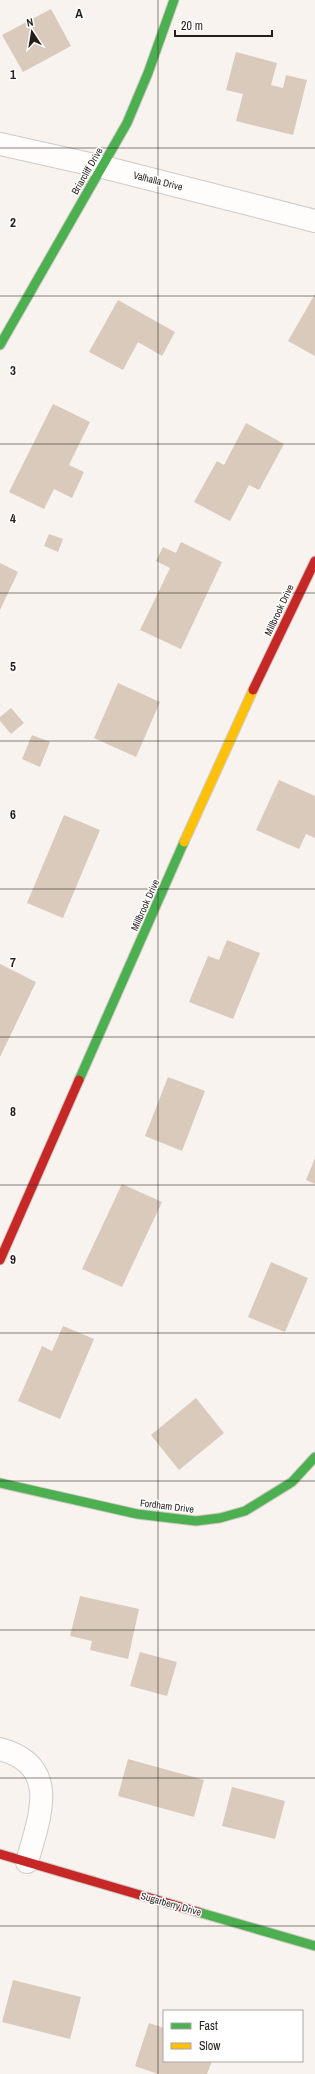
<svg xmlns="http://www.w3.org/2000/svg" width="315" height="2074" font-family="'Archivo Narrow',sans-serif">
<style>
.building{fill:#d9cabc}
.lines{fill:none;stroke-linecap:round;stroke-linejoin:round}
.street-casing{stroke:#d0cac5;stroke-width:24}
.fast-casing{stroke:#d0cac5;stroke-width:11}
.slow-casing{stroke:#d0cac5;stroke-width:11}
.jam-casing{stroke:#d0cac5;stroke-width:11}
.street{stroke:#fefdfc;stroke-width:22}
.fast{stroke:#4caf50;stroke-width:9}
.slow{stroke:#ffc107;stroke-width:9}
.jam{stroke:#c62828;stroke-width:9}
.grid{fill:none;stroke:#251f19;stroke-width:1;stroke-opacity:0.55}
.labels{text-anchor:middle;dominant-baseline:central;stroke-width:3;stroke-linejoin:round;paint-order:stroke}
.street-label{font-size:10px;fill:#251f19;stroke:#fff}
.grid-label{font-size:13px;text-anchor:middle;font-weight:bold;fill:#251f19;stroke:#fff;stroke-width:3;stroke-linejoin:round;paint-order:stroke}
</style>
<rect width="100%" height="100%" fill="#f8f3ee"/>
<g class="building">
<path d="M51,9L71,46L23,72L2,35Z"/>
<path d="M236,52L277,63L271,85L283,88L286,75L307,80L293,135L236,121L243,94L226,90Z"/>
<path d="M315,294V356L288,341Z"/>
<path d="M118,300L175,332L162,356L138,342L123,370L89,352Z"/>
<path d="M53,404L90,422L69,465L84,472L72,498L54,489L44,509L9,492Z"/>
<path d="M246,423L284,444L259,490L249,485L230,521L194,502L217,461L224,465Z"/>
<path d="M49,534L63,539L58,552L44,546Z"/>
<path d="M181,542L222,562L181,649L140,630L170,568L156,561L163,547L176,553Z"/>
<path d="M0,563L18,572L0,610Z"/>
<path d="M118,683L160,702L136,757L94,738Z"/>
<path d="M11,708L24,723L11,734L0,721V717Z"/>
<path d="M32,735L50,742L40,767L22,759Z"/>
<path d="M279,780L315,796V838L306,834L299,849L256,830Z"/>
<path d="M64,815L100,830L63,918L27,903Z"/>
<path d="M227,940L260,953L233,1019L189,1002L208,956L219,960Z"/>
<path d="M0,964L36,982L0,1057Z"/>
<path d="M168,1077L205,1091L182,1151L145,1136Z"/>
<path d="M315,1158V1184L306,1180Z"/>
<path d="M122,1184L162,1202L122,1287L82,1269Z"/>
<path d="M271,1262L308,1278L285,1332L248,1317Z"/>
<path d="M63,1326L94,1339L60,1419L18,1401L42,1346L52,1351Z"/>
<path d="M196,1398L224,1433L179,1470L151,1435Z"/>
<path d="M80,1596L139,1609L128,1659L90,1650L92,1641L70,1636Z"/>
<path d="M140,1652L177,1662L167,1696L130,1686Z"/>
<path d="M128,1759L204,1780L194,1817L118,1796Z"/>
<path d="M232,1787L285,1801L275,1839L222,1826Z"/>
<path d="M13,1980L81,1997L70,2039L2,2022Z"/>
<path d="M149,2023L164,2028V2061H212L207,2074H158L135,2066Z"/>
</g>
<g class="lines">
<g class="street-casing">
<g id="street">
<path d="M0,144L103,167L315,221"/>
<path d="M0,1749C62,1766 39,1818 27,1862"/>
</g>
</g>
<g class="fast-casing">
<g id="fast">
<path d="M0,345L127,123L148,73L174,0"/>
<path d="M79,1080L184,842"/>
<path d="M0,1483L137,1514L196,1521L220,1518L245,1511L292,1482L315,1457"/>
<path d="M198,1912L315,1946"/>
</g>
</g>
<g class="slow-casing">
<path id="slow" d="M184,842L253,690"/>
</g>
<g class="jam-casing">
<g id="jam">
<path d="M253,690L315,561"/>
<path d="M0,1260L79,1080"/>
<path d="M0,1854L198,1912"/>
</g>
</g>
<use href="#street" class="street"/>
<use href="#fast" class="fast"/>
<use href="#slow" class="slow"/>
<use href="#jam" class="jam"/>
</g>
<path class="grid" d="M158,0V2074M0,148H315M0,296H315M0,444H315M0,593H315M0,741H315M0,889H315M0,1037H315M0,1185H315M0,1333H315M0,1481H315M0,1630H315M0,1778H315M0,1926H315"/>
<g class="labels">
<g class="street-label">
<text transform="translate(87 171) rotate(-60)">Briarcliff Drive</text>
<text transform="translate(158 181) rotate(14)">Valhalla Drive</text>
<text transform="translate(279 610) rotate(-65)">Millbrook Drive</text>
<text transform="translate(145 905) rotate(-66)">Millbrook Drive</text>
<text transform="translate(167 1506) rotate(7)">Fordham Drive</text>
<text transform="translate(171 1904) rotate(16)">Sugarberry Drive</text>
</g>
</g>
<g class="grid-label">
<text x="79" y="18">A</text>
<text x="13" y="79">1</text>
<text x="13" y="227">2</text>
<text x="13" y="375">3</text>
<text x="13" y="523">4</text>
<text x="13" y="671">5</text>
<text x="13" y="819">6</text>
<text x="13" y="967">7</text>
<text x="13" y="1116">8</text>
<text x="13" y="1264">9</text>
</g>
<rect x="163" y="2010" width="140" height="52" fill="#ffffff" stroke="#a8a5a3"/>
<rect x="171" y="2023" width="20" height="6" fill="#4caf50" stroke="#a8a5a3"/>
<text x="199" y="2030" font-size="12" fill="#251f19">Fast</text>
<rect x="171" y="2043" width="20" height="6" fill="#ffc107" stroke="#a8a5a3"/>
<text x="199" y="2050" font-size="12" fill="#251f19">Slow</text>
<g transform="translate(32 32) rotate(348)" stroke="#ffffff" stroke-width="3" paint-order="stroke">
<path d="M0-3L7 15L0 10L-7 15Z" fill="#251f19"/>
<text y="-6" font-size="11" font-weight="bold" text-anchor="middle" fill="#251f19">N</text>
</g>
<path d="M175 30v6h97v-6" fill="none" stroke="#251f19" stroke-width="2"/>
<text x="181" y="30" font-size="12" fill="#251f19" stroke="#ffffff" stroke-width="3" paint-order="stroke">20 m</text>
</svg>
